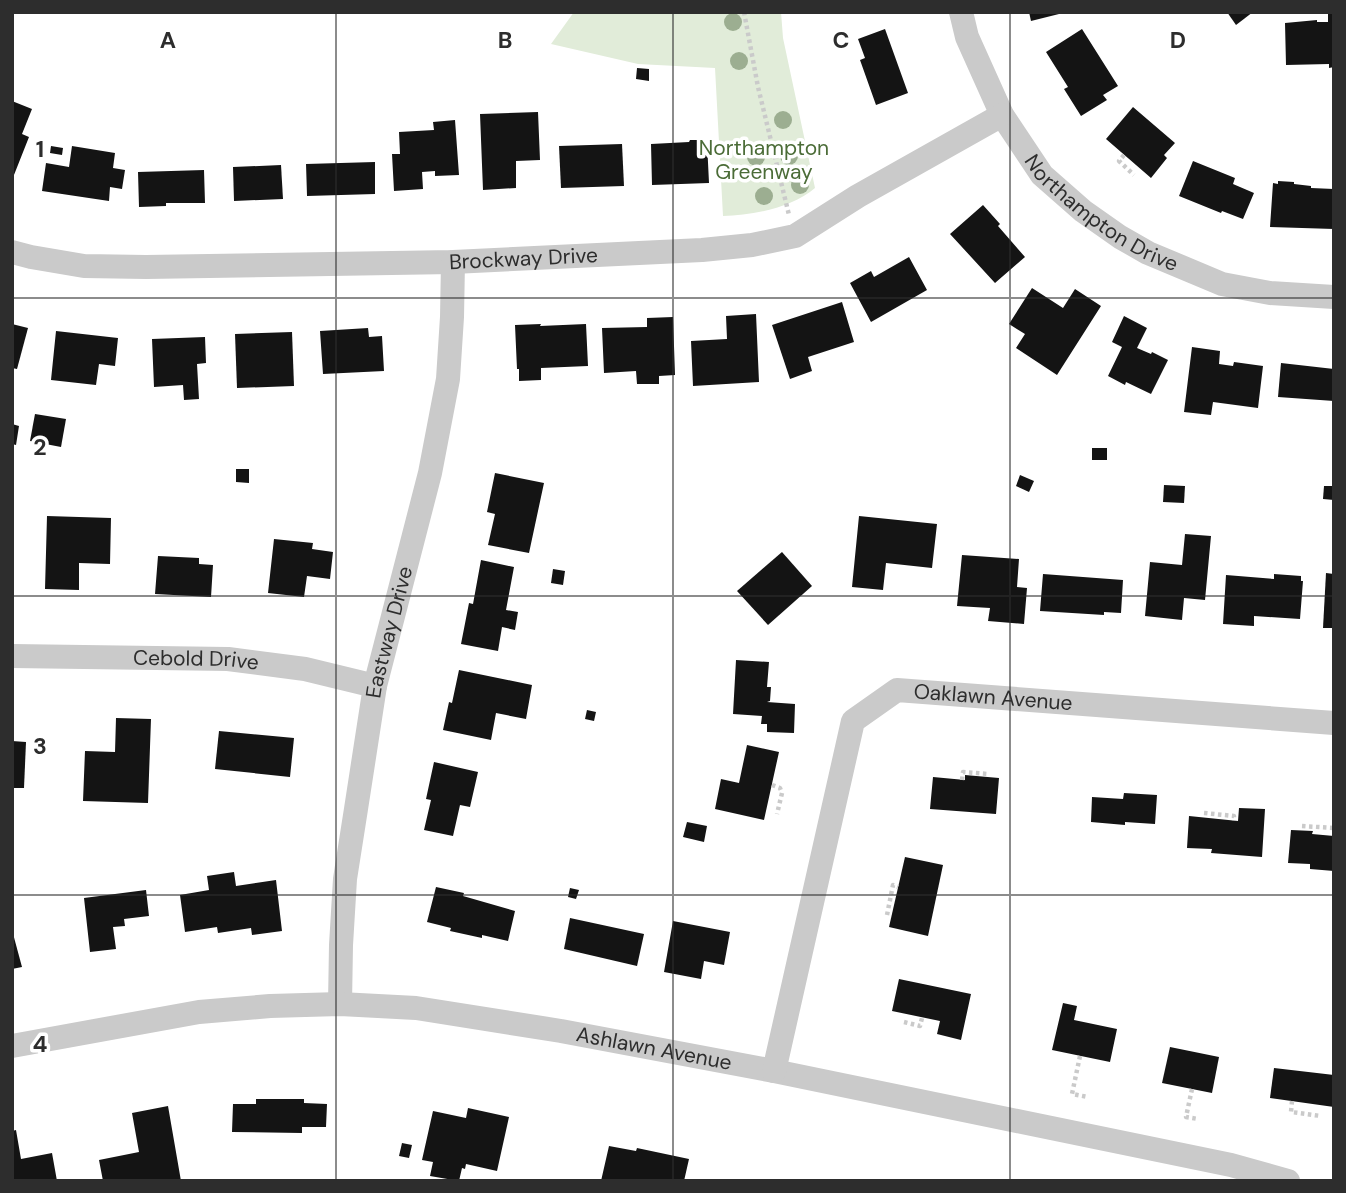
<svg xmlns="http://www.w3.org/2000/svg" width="1346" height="1193" font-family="'DM Sans',sans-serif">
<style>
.green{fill:#e1ecd9}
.building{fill:#141414}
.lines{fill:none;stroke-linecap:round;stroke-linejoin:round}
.path{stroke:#cacaca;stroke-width:4.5;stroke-dasharray:3.5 3.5;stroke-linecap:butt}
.street{stroke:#cacaca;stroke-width:24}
.tree{fill:#9cae91}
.grid{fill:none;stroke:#2d2d2d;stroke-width:2;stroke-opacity:0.55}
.labels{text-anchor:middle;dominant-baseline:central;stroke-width:7;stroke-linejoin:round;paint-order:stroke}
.park-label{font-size:21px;fill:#4b6c37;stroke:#fff}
.street-label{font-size:21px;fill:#2d2d2d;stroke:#fff}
.grid-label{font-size:23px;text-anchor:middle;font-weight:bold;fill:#2d2d2d;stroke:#fff;stroke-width:7;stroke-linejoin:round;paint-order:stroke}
</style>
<rect width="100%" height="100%" fill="#fff"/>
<path class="green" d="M574,12H781L783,38L815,188C792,208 753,215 723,216L715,68L638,64L551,44Z"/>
<g class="building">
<path d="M1029,12H1062L1063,13L1031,21Z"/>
<path d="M1227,12H1253L1236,25Z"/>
<path d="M1328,14H1334V67L1329,68V64L1286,65L1285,23L1317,20V22H1328Z"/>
<path d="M885,29L908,93L876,105L860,60L865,58L858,39Z"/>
<path d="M1082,29L1118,86L1103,95L1107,100L1081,116L1064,89L1068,87L1046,52Z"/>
<path d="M637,68L649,69V81L636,79Z"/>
<path d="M12,101L32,109L22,134L29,137L12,180Z"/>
<path d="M1133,107L1175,143L1164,155L1167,158L1151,178L1106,139Z"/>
<path d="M538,112L540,160L516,161V188L483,190L480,114Z"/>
<path d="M455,120L459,175L435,176V171L422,172L423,189L394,191L392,154H400L399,132L434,130L433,122Z"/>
<path d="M690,140H700L701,142H707L709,183L652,185L651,144L689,142Z"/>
<path d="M622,144L624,186L561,188L559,146Z"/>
<path d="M51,146L63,148L62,155L50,153Z"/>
<path d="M72,146L115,153L113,168L125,170L122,189L110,187L109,201L42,191L46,163L69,167Z"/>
<path d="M1193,161L1235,178L1233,184L1254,193L1243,219L1222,211L1221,213L1179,196Z"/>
<path d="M375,162V194L307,196L306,164Z"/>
<path d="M281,165L283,199L234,201L233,167Z"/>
<path d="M204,170L205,203H166V206L139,207L138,172Z"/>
<path d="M1278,181L1294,182V184L1311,186V188L1334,189V229L1270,227L1273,183L1278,184Z"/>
<path d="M983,205L1000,224L998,226L1025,257L995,283L950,234Z"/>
<path d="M909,257L927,290L871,322L850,283L871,271L874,277Z"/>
<path d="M1032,288L1063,308L1075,289L1101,306L1057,375L1016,348L1025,334L1009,324Z"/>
<path d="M842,302L854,342L808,357L812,371L790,379L772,325Z"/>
<path d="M756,314L759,382L693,386L691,341L727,339L726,316Z"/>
<path d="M1124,316L1147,328L1137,348L1151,354L1152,352L1168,360L1151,394L1126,382L1125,385L1108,376L1122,347L1112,342Z"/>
<path d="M673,317L675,375L659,376V384H637L636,371L604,373L602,328L647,327V318Z"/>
<path d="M12,324L28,328L17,369L12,368Z"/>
<path d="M541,324L540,326L586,324L588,366L541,368V380L519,381V369H517L515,325Z"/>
<path d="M368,328L369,337L382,336L384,371L323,374L320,331Z"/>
<path d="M56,331L118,338L115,366L99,364L96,385L51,380Z"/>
<path d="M292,332L294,386L237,388L235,334Z"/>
<path d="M205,337L206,363L197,364L199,399L184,400L183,385L154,387L152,339Z"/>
<path d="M1192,347L1220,351L1219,364L1233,366L1234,362L1263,366L1258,408L1213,402L1211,415L1184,412Z"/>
<path d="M1281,363L1334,369V401L1278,397Z"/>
<path d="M35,414L66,419L61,447L30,441Z"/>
<path d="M12,424L19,426L16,445L12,444Z"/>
<rect x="1092" y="448" width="15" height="12"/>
<path d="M236,469H249V483L236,482Z"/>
<path d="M495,473L544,483L529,553L488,545L495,514L487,512Z"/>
<path d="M1020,475L1034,481L1029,492L1016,486Z"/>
<path d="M1164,485L1185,486L1184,503L1163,502Z"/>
<path d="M1324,486H1334V500L1323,499Z"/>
<path d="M47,516L111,518L110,564L79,563V590L45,589Z"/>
<path d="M859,516L937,524L932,568L886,563L883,590L852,587Z"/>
<path d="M1185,534L1211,536L1205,600L1184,598L1182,620L1145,616L1150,562L1182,565Z"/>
<path d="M274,539L313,543L312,549L333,552L330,579L307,576L304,597L268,593Z"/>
<path d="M782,552L812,586L768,625L737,591Z"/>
<path d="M962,555L1019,559L1017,587L1027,588L1024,624L988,621L990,608L957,606Z"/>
<path d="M158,556L199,558V564L213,565L211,597L155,594Z"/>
<path d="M481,560L514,567L506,610L518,612L515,630L502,627L498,651L461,644L469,603L473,604Z"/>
<path d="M553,569L565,571L563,585L551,583Z"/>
<path d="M1326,573L1334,574V628H1323Z"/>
<path d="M1043,574L1123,580L1121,613L1104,612V615L1040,611Z"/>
<path d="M1274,574L1301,576V581H1303L1300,619L1254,616V626L1223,624L1226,575L1274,579Z"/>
<path d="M736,660L769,662L767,687H771L770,701L767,702L795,704L794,733L767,732V724H761L762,716L733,714Z"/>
<path d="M459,670L532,685L526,719L496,713L491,740L443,730L449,702L452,703Z"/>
<path d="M587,710L596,712L594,721L585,719Z"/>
<path d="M116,718L151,719L148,803L83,801L85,751L115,752Z"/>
<path d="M219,731L294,738L290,777L215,769Z"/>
<path d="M12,741L26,742L24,788H12Z"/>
<path d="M747,745L779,752L764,820L715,809L721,779L739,783Z"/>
<path d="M434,762L478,772L470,807L460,805L453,836L424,830L431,800L426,799Z"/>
<path d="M965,775L999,778L996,814L930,809L933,777L965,780Z"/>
<path d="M1124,793L1157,795L1155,824L1125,822V825L1091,822L1092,797L1123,799Z"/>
<path d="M1239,808L1265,809L1262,857L1211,853L1212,849L1187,848L1189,816L1238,821Z"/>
<path d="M687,822L707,826L704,842L683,837Z"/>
<path d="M1291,830L1313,831L1312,834L1334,836V871L1310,869V864L1288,863Z"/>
<path d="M905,857L943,865L928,936L889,927Z"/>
<path d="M234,872L236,886L276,880L282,931L252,935L251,928L218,933L217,927L185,932L180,895L209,890L207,876Z"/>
<path d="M436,887L464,893L463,896L515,911L508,941L482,935V938L450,931L451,928L427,922Z"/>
<path d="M570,888L579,890L576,899L568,897Z"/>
<path d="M146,890L149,916L124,919L125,926L113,927L116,949L90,952L84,898Z"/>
<path d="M570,918L644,934L637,966L564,949Z"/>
<path d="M673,921L730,932L724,965L704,961L701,979L664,972Z"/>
<path d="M12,930L22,967L12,969Z"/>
<path d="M899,979L971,994L961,1040L937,1034L940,1021L892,1011Z"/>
<path d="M1063,1003L1077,1006L1074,1020L1117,1029L1110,1062L1052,1050Z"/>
<path d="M1170,1047L1219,1057L1212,1093L1162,1083Z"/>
<path d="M1274,1068L1334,1075V1107L1270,1098Z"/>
<path d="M256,1099H304V1103L327,1104L326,1127H302V1133L232,1132L233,1104H256Z"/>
<path d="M168,1106L181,1181H103L99,1160L139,1152L132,1113Z"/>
<path d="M468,1108L509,1117L497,1171L466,1164L465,1169L462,1168L459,1181L430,1176L433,1162L422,1160L433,1111L466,1118Z"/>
<path d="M16,1130L21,1159L52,1153L57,1181H12V1131Z"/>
<path d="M402,1143L412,1145L409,1158L399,1156Z"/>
<path d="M609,1146L636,1151L637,1148L689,1159L684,1181H601Z"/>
</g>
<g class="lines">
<g class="path">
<path d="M744,12L758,87L789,215"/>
<path d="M1124,155L1119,161L1134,175"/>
<path d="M962,780L963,772L988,774"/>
<path d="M772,785L780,788L782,793L777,814"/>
<path d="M1204,813L1234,816V821"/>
<path d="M1302,826L1334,828"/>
<path d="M887,915L893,885L898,887"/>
<path d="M904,1022L920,1026L922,1018"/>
<path d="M1080,1056L1072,1094L1088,1097"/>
<path d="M1192,1089L1186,1117L1198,1119"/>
<path d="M1292,1101L1291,1112L1321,1116"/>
</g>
<g class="street">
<path id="s1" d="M961,12L967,37L1002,115L1042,175L1083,211L1120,237L1148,253L1222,284L1270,293L1334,297"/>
<path id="s2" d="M12,252L31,257L84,266L146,267L453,262L702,250L752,245L795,236L858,196L1002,115"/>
<path id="s3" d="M12,656L228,659L305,669L375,686"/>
<path id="s4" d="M340,1004L341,945L345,879L356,809L375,686L430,473L448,379L452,317L453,262"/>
<path id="s5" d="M12,1046L199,1012L270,1006L340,1004L416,1008L561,1031L774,1071L1231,1165L1288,1181"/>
<path id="s6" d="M774,1071L853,721L897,690L1334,723"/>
</g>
</g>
<g class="tree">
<circle cx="733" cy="22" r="9"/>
<circle cx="739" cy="61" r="9"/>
<circle cx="783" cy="120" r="9"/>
<circle cx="789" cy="156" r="9"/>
<circle cx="756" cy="157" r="9"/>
<circle cx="800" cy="185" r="9"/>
<circle cx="764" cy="196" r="9"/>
</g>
<path class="grid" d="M336,12V1181M673,12V1181M1010,12V1181M12,298H1334M12,596H1334M12,895H1334"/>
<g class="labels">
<g class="park-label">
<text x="764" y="148">Northampton<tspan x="764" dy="24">Greenway</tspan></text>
</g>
<g class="street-label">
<text stroke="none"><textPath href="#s1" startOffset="254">Northampton Drive</textPath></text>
<text stroke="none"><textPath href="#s2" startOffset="513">Brockway Drive</textPath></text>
<text stroke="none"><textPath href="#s4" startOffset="376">Eastway Drive</textPath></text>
<text stroke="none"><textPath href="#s3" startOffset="184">Cebold Drive</textPath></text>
<text stroke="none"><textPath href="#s6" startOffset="509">Oaklawn Avenue</textPath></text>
<text stroke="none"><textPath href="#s5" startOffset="649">Ashlawn Avenue</textPath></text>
</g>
</g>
<g class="grid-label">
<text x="168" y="48">A</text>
<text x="505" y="48">B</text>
<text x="841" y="48">C</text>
<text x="1178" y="48">D</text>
<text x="40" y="157">1</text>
<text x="40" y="455">2</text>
<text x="40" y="754">3</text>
<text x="40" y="1052">4</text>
</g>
<rect width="1346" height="1193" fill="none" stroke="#2d2d2d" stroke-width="28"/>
</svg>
